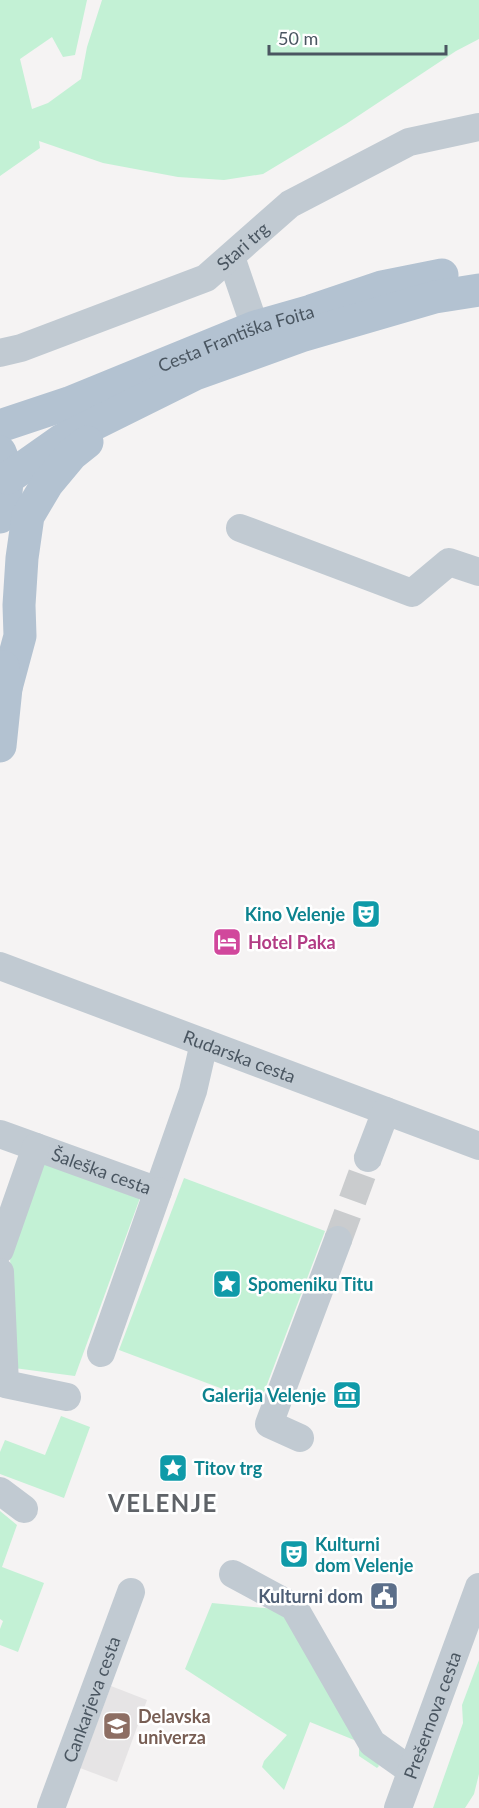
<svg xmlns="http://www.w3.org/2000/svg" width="479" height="1808" font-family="Lato,sans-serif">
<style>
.education{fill:#e6e4e5}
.green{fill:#c3f1d5}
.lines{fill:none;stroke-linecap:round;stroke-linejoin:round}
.minor-tunnel{stroke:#caccce;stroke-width:28;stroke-dasharray:28 14;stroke-linecap:butt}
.minor{stroke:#c1cad2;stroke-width:28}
.major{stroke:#b3c2d1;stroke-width:33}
.labels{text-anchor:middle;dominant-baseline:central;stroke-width:5;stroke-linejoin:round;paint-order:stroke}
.street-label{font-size:18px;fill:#4a5661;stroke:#fff}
.culture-label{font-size:18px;font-weight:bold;fill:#0d838f;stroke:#fff;text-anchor:start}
.hotel-label{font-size:18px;font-weight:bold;fill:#b23c85;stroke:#fff;text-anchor:start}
.service-label{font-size:18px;font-weight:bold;fill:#4e5e75;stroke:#fff;text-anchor:end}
.education-label{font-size:18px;font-weight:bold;fill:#785e54;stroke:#fff;text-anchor:start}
.district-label{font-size:24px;font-weight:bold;letter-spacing:1.5px;fill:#5f6368;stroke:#fff}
</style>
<rect width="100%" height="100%" fill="#f5f3f3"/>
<path class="education" d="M111,1686L147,1700L117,1782L80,1768Z"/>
<g class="green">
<path d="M0,0H87L75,55L63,57L52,37L20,59L32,109L48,103L81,79L87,47L102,0H479V39L456,51L346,124L263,174L224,180L178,177L103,163L39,141L40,148L0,176Z"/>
<path d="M43,1163L140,1198L75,1376L14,1368L10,1256Z"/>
<path d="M184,1178L325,1231L260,1403L119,1350Z"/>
<path d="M61,1416L90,1427L64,1498L0,1474V1452L5,1440L45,1455Z"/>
<path d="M0,1511L17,1525L2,1567L44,1583L18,1652L0,1645V1629L3,1621L0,1619Z"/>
<path d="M212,1603L285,1610L379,1766L377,1768L359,1756V1742L310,1722L284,1790L262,1767L264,1761L287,1735L185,1669Z"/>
<path d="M479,1660V1774L474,1794L465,1808H433L463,1723L462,1705Z"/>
</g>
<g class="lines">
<path class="minor-tunnel" d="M338,1240L368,1158"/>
<g class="minor">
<path d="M231,257L255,327"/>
<path id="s1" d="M0,353L21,348L206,278L290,204L409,142L479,127"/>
<path d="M240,528L412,593L449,562L479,572"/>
<path id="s2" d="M0,966L479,1146"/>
<path id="s3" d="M0,1134L158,1191L193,1091L204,1043"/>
<path d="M368,1158L386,1111"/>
<path d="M0,1250L36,1147"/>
<path d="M0,1272L5,1384L67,1397"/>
<path d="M101,1353L158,1191"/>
<path d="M300,1438L269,1424L338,1240"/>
<path d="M0,1491L24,1509"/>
<path d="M233,1574L294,1607L372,1743L410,1770"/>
<path id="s4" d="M51,1808L131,1592"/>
<path id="s5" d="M398,1808L479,1587"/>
</g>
<g class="major">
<path id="s6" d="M0,426L69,403L255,327L311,311L382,287L442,275"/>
<path d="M0,452C10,474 8,495 0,517"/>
<path d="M8,478L62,440L195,374L301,336L435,297L479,290"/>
<path d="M6,688L20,636L19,605L22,558L28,516L47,484L72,454L87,442"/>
<path d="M0,746L6,688L3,667"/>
</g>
</g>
<defs>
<g id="theatre-square" transform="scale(1.5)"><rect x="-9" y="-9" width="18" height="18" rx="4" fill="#0f9aa8" stroke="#fff"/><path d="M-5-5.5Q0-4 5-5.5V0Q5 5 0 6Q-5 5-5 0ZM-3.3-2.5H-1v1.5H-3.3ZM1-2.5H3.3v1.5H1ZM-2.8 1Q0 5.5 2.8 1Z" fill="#fff"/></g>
<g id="hotel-square" transform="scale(1.5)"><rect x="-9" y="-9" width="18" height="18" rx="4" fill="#d1479c" stroke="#fff"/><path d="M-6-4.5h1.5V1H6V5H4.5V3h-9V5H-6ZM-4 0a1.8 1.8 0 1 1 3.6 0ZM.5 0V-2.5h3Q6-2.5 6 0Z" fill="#fff"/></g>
<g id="sight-square" transform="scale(1.5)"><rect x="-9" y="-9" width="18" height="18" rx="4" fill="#0f9aa8" stroke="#fff"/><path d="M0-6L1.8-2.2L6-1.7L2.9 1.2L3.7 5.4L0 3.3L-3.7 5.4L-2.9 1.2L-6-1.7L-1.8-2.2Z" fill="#fff"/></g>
<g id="museum-square" transform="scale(1.5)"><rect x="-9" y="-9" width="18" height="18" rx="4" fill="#0f9aa8" stroke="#fff"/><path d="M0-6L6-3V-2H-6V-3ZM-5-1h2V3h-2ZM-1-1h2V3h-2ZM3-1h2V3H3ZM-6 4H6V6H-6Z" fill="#fff"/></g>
<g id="civic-square" transform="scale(1.5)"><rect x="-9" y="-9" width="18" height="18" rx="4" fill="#5c6f8a" stroke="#fff"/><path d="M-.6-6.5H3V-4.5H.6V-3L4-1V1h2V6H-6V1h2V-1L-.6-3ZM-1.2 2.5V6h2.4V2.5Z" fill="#fff"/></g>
<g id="university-square" transform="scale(1.5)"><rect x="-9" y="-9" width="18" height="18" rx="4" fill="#8d6e63" stroke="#fff"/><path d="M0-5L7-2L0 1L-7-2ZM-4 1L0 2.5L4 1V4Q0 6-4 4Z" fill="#fff"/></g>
</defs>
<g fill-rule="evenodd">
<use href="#theatre-square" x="366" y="914"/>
<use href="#hotel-square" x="227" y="942"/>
<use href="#sight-square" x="227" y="1284"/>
<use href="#museum-square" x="347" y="1395"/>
<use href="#sight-square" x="173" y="1468"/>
<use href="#theatre-square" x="294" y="1554"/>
<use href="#civic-square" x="384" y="1596"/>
<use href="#university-square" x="117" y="1726"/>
</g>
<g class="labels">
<g class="street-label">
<text stroke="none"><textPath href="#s1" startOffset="268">Stari trg</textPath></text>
<text stroke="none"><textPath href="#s6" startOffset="252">Cesta Františka Foita</textPath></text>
<text stroke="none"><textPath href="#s2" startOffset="256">Rudarska cesta</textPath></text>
<text stroke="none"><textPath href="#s3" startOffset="108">Šaleška cesta</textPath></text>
<text stroke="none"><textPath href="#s4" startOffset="116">Cankarjeva cesta</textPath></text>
<text stroke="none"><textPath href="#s5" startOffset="99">Prešernova cesta</textPath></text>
</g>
<g class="culture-label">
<text x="345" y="914" text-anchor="end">Kino Velenje</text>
<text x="248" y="1284">Spomeniku Titu</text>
<text x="326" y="1395" text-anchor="end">Galerija Velenje</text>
<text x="194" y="1468">Titov trg</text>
<text x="315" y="1544">Kulturni<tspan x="315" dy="21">dom Velenje</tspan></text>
</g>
<g class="hotel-label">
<text x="248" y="942">Hotel Paka</text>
</g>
<g class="service-label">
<text x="363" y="1596">Kulturni dom</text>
</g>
<g class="education-label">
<text x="138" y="1716">Delavska<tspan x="138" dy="21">univerza</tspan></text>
</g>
<g class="district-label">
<text x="163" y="1502">VELENJE</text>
</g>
</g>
<path d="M269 45v9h177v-9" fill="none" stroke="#4a5661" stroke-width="3"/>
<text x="278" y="45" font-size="18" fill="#4a5661" stroke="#ffffff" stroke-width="4.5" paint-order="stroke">50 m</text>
</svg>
